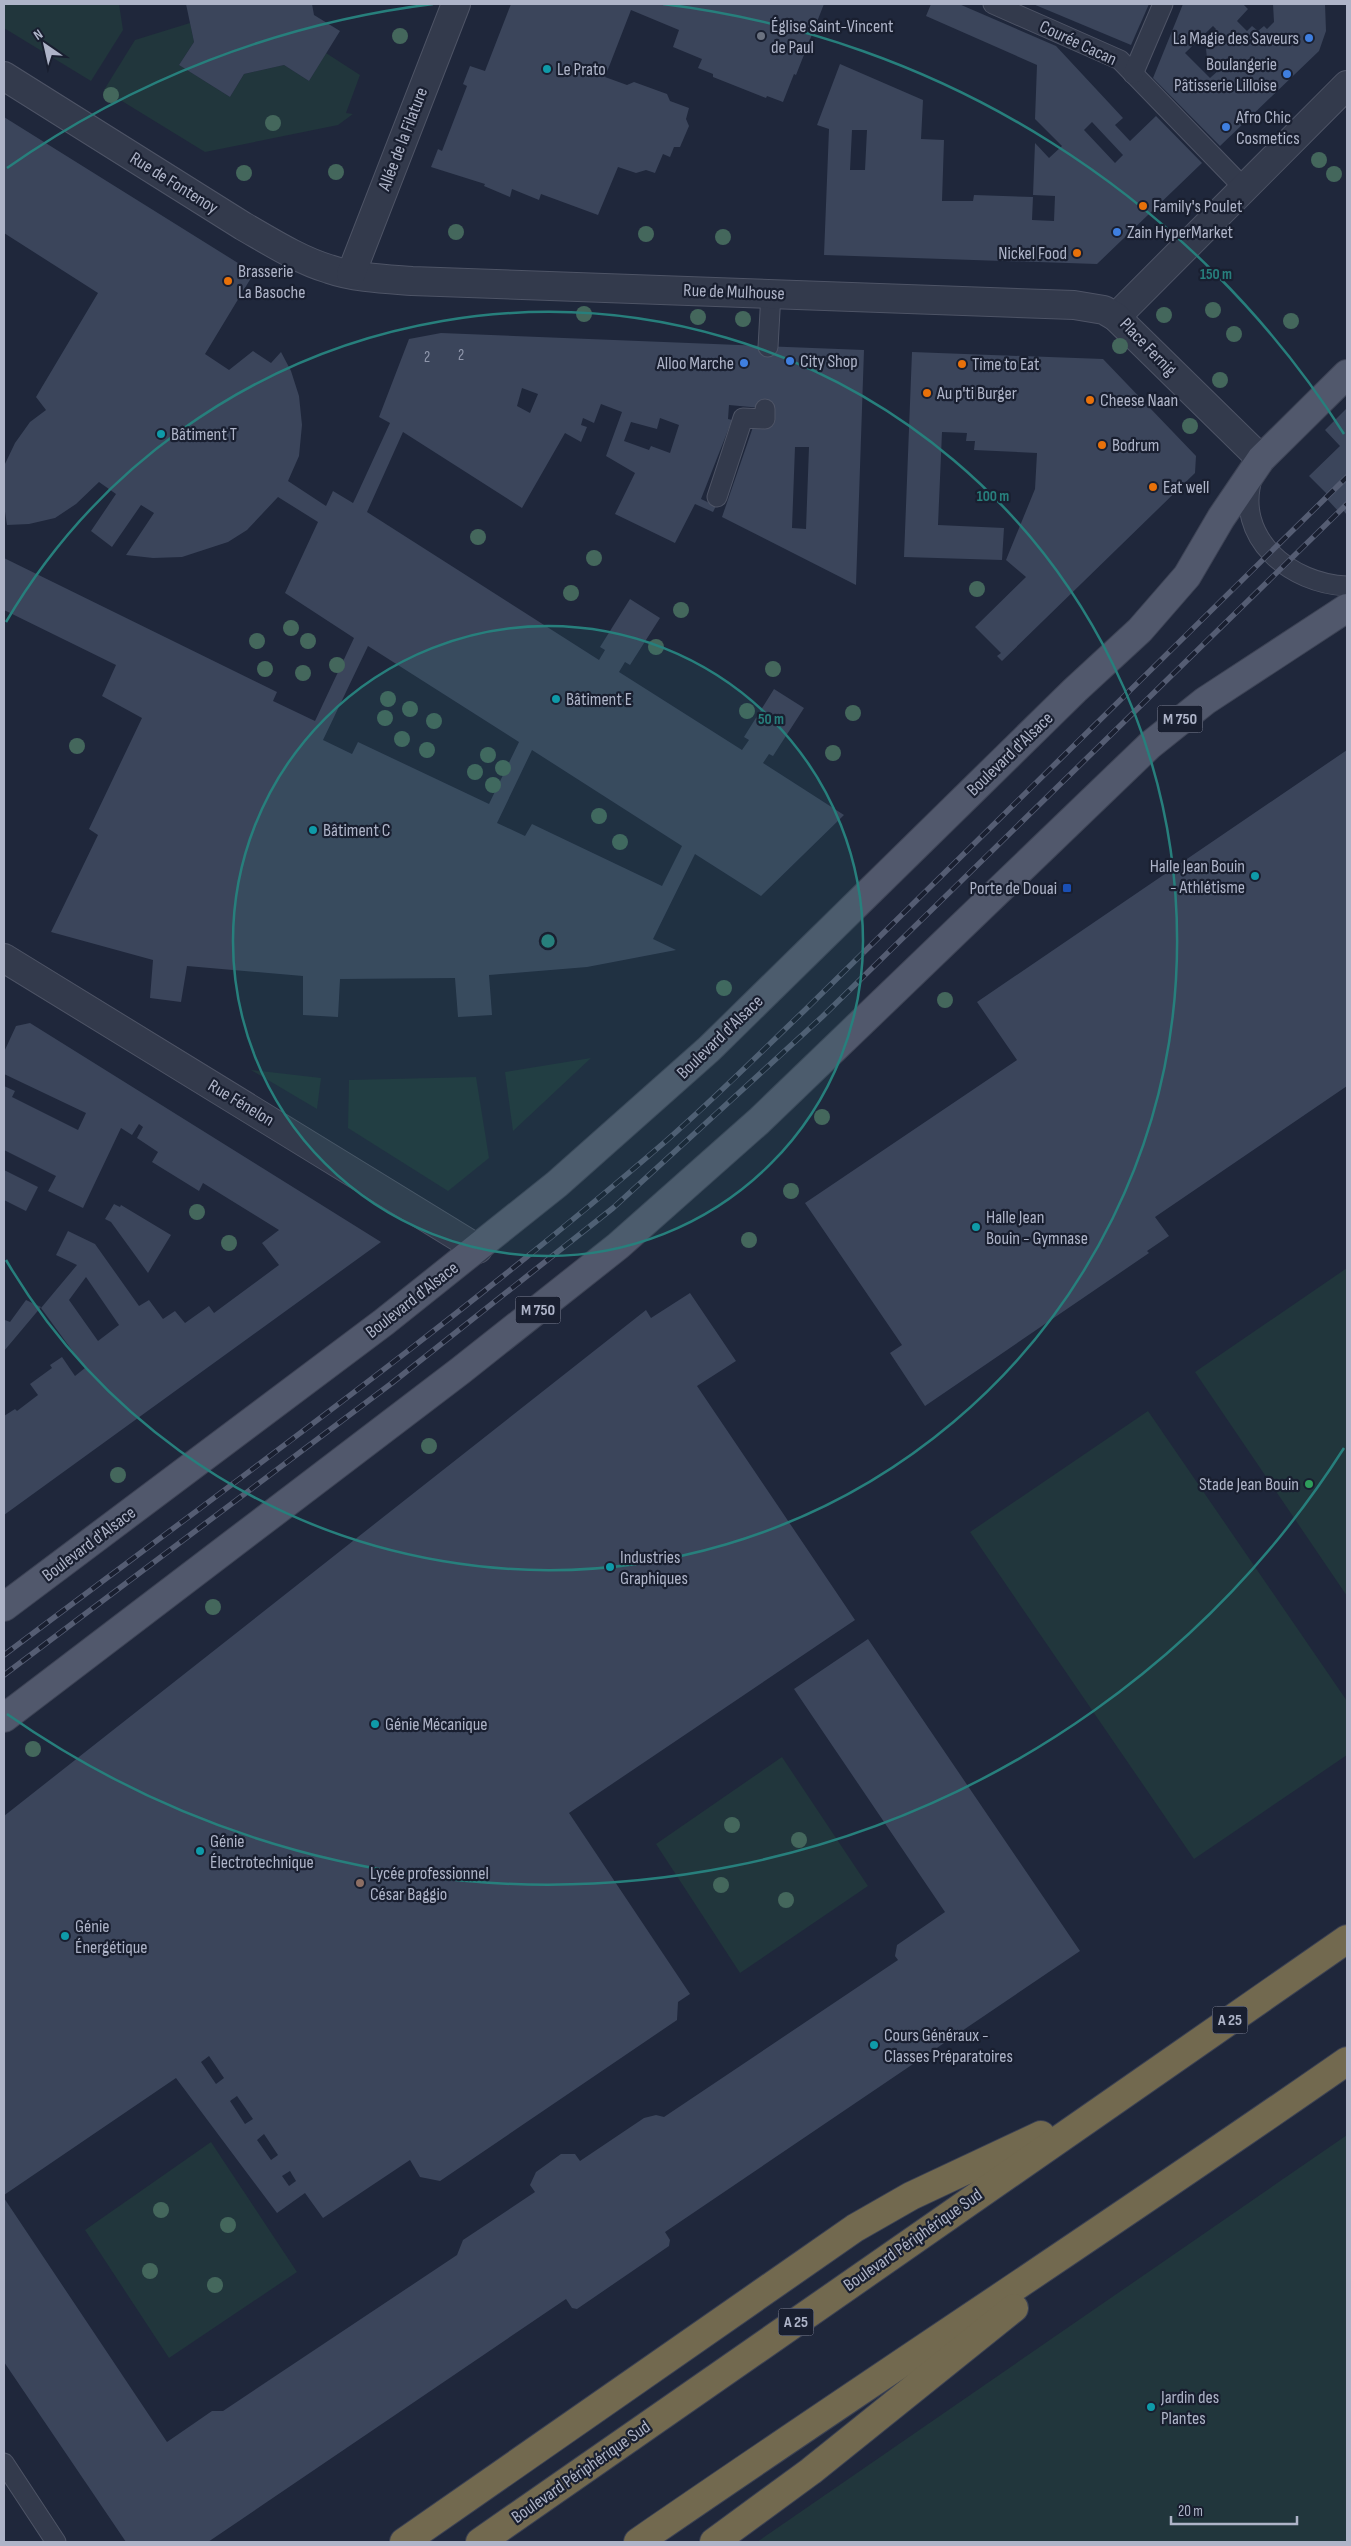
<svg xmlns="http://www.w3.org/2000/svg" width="1351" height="2546" font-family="'Sofia Sans Condensed',sans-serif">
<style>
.green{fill:#21363c}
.building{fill:#3b455b;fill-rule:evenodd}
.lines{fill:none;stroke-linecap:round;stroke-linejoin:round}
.service-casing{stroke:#4e5466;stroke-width:21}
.pedestrian-casing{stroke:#4e5466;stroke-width:30}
.minor-casing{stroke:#4e5466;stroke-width:30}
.primary-casing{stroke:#3d4355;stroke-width:30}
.motorway-casing{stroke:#3b4153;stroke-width:30}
.service{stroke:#333a4c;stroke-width:19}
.pedestrian{stroke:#333a4c;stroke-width:28}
.minor{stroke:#333a4c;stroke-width:28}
.primary{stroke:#51586c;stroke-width:28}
.motorway{stroke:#72694f;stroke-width:28}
.rail-casing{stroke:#555d73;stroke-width:5.5}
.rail{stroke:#191f30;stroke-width:4;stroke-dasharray:11;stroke-linecap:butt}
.tree{fill:#44675c}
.ring{fill:none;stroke:#277f7c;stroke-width:2.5}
.worship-dot{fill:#6b7280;stroke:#191f30;stroke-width:2}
.shop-dot{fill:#3f7fe0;stroke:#191f30;stroke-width:2}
.culture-dot{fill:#0f9aa8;stroke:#191f30;stroke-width:2}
.food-dot{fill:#e8710a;stroke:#191f30;stroke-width:2}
.transit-dot{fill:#1a4fb4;stroke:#191f30;stroke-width:2}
.leisure-dot{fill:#2e9e5b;stroke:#191f30;stroke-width:2}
.education-dot{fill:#8d6e63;stroke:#191f30;stroke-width:2}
.labels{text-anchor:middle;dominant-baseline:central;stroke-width:4.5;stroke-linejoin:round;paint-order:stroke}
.number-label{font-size:15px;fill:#9198ad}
.shield{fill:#191f30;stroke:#81879a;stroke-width:1}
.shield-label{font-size:16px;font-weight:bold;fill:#aeb4c8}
.poi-label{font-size:18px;fill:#aeb4c8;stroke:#191f30;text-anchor:start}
.street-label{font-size:18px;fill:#aeb4c8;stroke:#191f30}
.centre{fill:#277f7c;stroke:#191f30;stroke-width:2.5}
.ring-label{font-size:15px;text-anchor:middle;font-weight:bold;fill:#277f7c;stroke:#191f30;stroke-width:4.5;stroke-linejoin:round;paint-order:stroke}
</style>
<rect width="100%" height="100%" fill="#1f273b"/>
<g class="green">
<path d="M4,4H119L123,30L91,81L4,28Z"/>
<path d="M190,23L194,42L179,65L230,97L244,74L284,65L309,81L326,53L360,75L346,113L353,114L338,125L205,152L104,90L135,40Z"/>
<path d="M591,1058L513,1131L505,1072Z"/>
<path d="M251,1070L321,1078L317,1109Z"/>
<path d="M476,1077L489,1158L448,1191L348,1128L349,1080Z"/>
<path d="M1347,1268V1596L1195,1372Z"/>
<path d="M1148,1411L1347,1701V1755L1194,1859L970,1532Z"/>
<path d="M782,1757L868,1886L740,1973L656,1844Z"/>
<path d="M1347,2135V2542H757Z"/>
<path d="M211,2142L297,2272L169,2358L85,2230Z"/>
</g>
<g class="building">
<path d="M186,4H312L314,15L340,31L309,81L284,65L244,74L230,97L179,65L194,42Z"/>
<path d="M511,4H824L796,75L794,74L783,102L767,96L766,98L713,77V74L698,68L702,59L673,47L679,30L631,10L605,77L627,85L634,82L667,94L670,101L689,108L686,119L689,126L680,147H674L670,157L663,154L655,173L646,170L636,173L618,167L598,215L541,194L539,200L512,189L510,197L484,186L485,184L431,167L438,149L442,151L467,86L463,84L470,66L485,71Z"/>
<path d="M931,4H959L1056,46L1123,118L1115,125L1130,141L1156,116L1202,163L1097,264L824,255L829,129L817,125L840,64L923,100L921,139L944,140L942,201H973L974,195L1033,197L1032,220L1054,221L1055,196L1033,195L1035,143L1049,158L1062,146L1035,119L1037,65L926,16ZM1092,122L1123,155L1115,163L1084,130ZM852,130H867L865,170H850Z"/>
<path d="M1033,4H1149L1131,45Z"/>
<path d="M1183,4H1243L1248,9L1237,21L1247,31L1252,26L1258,31L1264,26L1267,29L1274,22L1273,4H1325L1326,31L1319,51L1220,146L1153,78ZM1213,26L1216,29L1209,37L1213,41L1206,49L1207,58L1219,70L1210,78L1185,53Z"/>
<path d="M4,117L254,273L205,354L229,370L253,351L271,363L281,352L291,371L299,396L302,425L299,456L288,481L326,506L333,491L353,503L355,499L390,423L379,417L409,339L441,333L864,350L856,585L722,517L753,427L770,428L771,409L729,405L728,419L732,420L701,499L716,506L713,512L695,504L675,543L615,514L635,473L606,456L622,412L601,404L594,423L583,418L581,425L587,427L581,442L565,433L522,508L403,432L367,512L599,660L605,650L600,647L630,599L660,618L630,665L625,662L619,672L742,750L749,740L744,737L774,689L804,708L773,756L769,754L763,763L844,815L761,896L695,854L653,939L676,950L587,967L489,975L492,1015L458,1017L455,978L340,979L338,1017L303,1015V976L187,966L181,1002L150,998L153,960L51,932L98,835L89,829L142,718L102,696L116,665L4,610V558L277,692L273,701L315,721L354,638L285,593L318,522L278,497L247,530L228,542L182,557L153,558L126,555L154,513L141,505L112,547L91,531L116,494L99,482L76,504L55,518L29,524L7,525L4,505V466L15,443L30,422L46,410L36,397L98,293L4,233ZM522,388L538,394L530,413L517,406ZM660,418L679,425L670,453L651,446L649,450L624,441L631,422L657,429ZM795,447H809L806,529L792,528ZM368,646L519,742L489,804L358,742L352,754L323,740ZM532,750L682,846L662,886L532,824L525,836L497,823Z"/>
<path d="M912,352L1103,359L1196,456L1195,473L1002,661L997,656L1001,653L975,627L1026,577L1006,560L1035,489L1037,453L974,450L975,441H966L967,433L942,432L938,525L1004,528L1002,560L904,557Z"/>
<path d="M1347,408V515L1342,509L1339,512L1327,499L1330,497L1309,476L1340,446L1325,430Z"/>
<path d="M1347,750V1086L1155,1217L1169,1236L1147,1251L1149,1253L925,1406L890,1353L902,1345L805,1203L1017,1060L977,1002Z"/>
<path d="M30,1023L381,1242L4,1515V1416L15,1409L17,1411L38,1395L30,1384L52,1368L50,1365L62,1357L75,1376L85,1368L41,1308L77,1265L56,1255L68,1231L95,1244L139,1306L149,1300L163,1319L175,1311L185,1323L209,1306L214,1313L279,1265L262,1243L279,1230L203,1183L199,1191L152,1162L158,1152L137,1138L143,1127L139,1124L132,1135L121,1128L83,1208L48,1191L56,1176L4,1150V1086L15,1091L12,1097L78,1130L86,1113L4,1074V1052L16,1026ZM86,1277L119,1325L98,1341L69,1300Z"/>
<path d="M4,1170L38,1187L26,1211L4,1200Z"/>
<path d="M114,1204L120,1207L121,1205L171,1235L148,1273L111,1222L105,1219Z"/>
<path d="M690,1293L736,1361L697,1386L855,1620L569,1813L690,1994L678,2002L677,2020L440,2181L420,2177L410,2160L323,2218L305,2193L277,2213L176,2078L4,2195V1816L646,1310L651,1318ZM209,2056L224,2078L216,2084L201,2062ZM237,2096L253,2119L245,2124L230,2101ZM264,2134L278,2155L271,2160L257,2140ZM290,2171L296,2181L289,2186L282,2176Z"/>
<path d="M26,1300L41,1307L4,1351V1323L5,1320L10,1322Z"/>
<path d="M868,1639L1080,1951L665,2232L670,2240L669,2246L577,2309L572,2308L566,2299L208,2542H126L4,2362V2198L167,2442L212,2411H223L457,2255L463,2240L535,2192L530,2185L536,2172L561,2154H575L580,2161L644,2118L656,2115L664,2117L898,1960L895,1956L897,1945L945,1912L794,1689Z"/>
</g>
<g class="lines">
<g class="service-casing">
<g id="service">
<path d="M993,4L1120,60L1243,187"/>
<path d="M1133,74L1163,4"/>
<path d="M768,347L771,293"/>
<path d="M1253,476C1233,538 1291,584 1347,586"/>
<path d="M717,497L743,418L765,419V409"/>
<path d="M4,2463L56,2542"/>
</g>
</g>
<g class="pedestrian-casing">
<path id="pedestrian" d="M1116,317L1347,85"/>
</g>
<g class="minor-casing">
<g id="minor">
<path d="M4,76L243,226C271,242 299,260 329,269C355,278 385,279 412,281L1074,305L1104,310L1116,317L1261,459"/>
<path d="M351,274L456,4"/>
<path d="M4,958L478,1249"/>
</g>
</g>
<g class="primary-casing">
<g id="primary">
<path d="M4,1607L384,1322L557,1184L709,1049L1075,690L1140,630L1187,576L1221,518L1261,459L1347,374"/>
<path d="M4,1718L460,1371L618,1246L759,1121L1150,745L1205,701L1347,608"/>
</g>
</g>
<g class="motorway-casing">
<g id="motorway">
<path d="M404,2542L855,2228L911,2196L1041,2135"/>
<path d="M480,2542L1347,1939"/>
<path d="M638,2542C873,2380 1113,2224 1347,2061"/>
<path d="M714,2542L811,2471L1014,2308"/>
</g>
</g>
<use href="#service" class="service"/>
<use href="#pedestrian" class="pedestrian"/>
<use href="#minor" class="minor"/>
<use href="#primary" class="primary"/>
<use href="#motorway" class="motorway"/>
<g class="rail-casing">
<g id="rail">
<path d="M4,1655C227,1487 454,1324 666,1141C714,1099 759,1054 805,1010L1347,477"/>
<path d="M4,1675L392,1383L613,1208L822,1017L1347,504"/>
</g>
</g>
<use href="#rail" class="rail"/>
</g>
<g class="tree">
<circle cx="400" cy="36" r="8"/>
<circle cx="111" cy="95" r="8"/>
<circle cx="273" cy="123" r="8"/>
<circle cx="1319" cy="160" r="8"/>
<circle cx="336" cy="172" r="8"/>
<circle cx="244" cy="173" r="8"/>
<circle cx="1334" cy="174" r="8"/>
<circle cx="456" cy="232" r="8"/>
<circle cx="646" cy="234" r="8"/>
<circle cx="723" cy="237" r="8"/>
<circle cx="1213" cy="310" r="8"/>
<circle cx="584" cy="314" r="8"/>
<circle cx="1164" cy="315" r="8"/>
<circle cx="698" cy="317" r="8"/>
<circle cx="743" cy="319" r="8"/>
<circle cx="1291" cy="321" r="8"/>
<circle cx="1234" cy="334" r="8"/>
<circle cx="1120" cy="346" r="8"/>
<circle cx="1220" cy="380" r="8"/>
<circle cx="1190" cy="426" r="8"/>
<circle cx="478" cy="537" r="8"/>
<circle cx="594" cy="558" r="8"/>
<circle cx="977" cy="589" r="8"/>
<circle cx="571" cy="593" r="8"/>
<circle cx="681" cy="610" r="8"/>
<circle cx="291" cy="628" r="8"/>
<circle cx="257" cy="641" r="8"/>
<circle cx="308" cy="641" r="8"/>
<circle cx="656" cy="647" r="8"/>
<circle cx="337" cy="665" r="8"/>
<circle cx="265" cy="669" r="8"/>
<circle cx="773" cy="669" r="8"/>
<circle cx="303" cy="673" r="8"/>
<circle cx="388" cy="699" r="8"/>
<circle cx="410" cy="709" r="8"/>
<circle cx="747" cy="711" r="8"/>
<circle cx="853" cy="713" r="8"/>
<circle cx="385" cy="718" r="8"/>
<circle cx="434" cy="721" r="8"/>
<circle cx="402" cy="739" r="8"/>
<circle cx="77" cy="746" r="8"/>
<circle cx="427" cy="750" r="8"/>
<circle cx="833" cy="753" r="8"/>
<circle cx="488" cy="755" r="8"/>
<circle cx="503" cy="768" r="8"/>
<circle cx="475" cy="772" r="8"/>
<circle cx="493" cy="785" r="8"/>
<circle cx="599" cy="816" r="8"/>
<circle cx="620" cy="842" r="8"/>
<circle cx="724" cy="988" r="8"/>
<circle cx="945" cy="1000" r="8"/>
<circle cx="822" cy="1117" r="8"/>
<circle cx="791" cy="1191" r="8"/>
<circle cx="197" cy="1212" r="8"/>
<circle cx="749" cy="1240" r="8"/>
<circle cx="229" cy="1243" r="8"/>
<circle cx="429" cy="1446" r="8"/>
<circle cx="118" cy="1475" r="8"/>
<circle cx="213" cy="1607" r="8"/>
<circle cx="33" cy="1749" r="8"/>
<circle cx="732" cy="1825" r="8"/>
<circle cx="799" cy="1840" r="8"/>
<circle cx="721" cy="1885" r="8"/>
<circle cx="786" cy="1900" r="8"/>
<circle cx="161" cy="2210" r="8"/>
<circle cx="228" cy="2225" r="8"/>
<circle cx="150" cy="2271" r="8"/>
<circle cx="215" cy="2285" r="8"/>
</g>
<circle cx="548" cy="941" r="315" fill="#277f7c" fill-opacity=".12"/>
<g class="ring">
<circle cx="548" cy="941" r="315"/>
<path d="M6 622A629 629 0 1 1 6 1260"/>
<path d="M1344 1448A944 944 0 0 1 7 1714M7 168A944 944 0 0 1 433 4M663 4A944 944 0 0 1 1344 434"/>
</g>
<circle class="worship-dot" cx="761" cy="36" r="5"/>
<g class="shop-dot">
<circle cx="1309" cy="38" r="5"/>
<circle cx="1287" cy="74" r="5"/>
<circle cx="1226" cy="127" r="5"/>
<circle cx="1117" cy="232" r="5"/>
<circle cx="790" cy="361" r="5"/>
<circle cx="744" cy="363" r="5"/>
</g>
<g class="culture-dot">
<circle cx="547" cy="69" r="5"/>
<circle cx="161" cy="434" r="5"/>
<circle cx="556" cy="699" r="5"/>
<circle cx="313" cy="830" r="5"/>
<circle cx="1255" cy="876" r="5"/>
<circle cx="976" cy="1227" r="5"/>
<circle cx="610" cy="1567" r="5"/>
<circle cx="375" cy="1724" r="5"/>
<circle cx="200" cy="1851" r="5"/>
<circle cx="65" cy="1936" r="5"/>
<circle cx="874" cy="2045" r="5"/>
<circle cx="1151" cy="2407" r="5"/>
</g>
<g class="food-dot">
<circle cx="1143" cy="206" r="5"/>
<circle cx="1077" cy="253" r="5"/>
<circle cx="228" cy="281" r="5"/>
<circle cx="962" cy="364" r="5"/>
<circle cx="927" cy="393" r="5"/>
<circle cx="1090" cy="400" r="5"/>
<circle cx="1102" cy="445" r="5"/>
<circle cx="1153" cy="487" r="5"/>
</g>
<rect class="transit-dot" x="1062" y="883" width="10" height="10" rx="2.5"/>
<circle class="leisure-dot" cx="1309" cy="1484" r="5"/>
<circle class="education-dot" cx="360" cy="1883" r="5"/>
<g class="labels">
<g class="number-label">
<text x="461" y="355">2</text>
<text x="427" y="357">2</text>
</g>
<g class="shield">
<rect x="1157.5" y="705.5" width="45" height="27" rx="4"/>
<rect x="515.5" y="1296.5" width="45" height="27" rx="4"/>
<rect x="1212.5" y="2006.5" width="35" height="27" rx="4"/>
<rect x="778.5" y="2308.5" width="35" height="27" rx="4"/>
</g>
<g class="shield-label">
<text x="1180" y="719">M 750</text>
<text x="538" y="1310">M 750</text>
<text x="1230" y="2020">A 25</text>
<text x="796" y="2322">A 25</text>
</g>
<g class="poi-label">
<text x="771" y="26">Église Saint-Vincent<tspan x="771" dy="21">de Paul</tspan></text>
<text x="1299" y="38" text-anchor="end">La Magie des Saveurs</text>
<text x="1277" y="64" text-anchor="end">Boulangerie<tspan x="1277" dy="21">Pâtisserie Lilloise</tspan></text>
<text x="557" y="69">Le Prato</text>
<text x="1236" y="117">Afro Chic<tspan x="1236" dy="21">Cosmetics</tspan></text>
<text x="1153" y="206">Family's Poulet</text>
<text x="1127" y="232">Zain HyperMarket</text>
<text x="1067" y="253" text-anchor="end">Nickel Food</text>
<text x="238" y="271">Brasserie<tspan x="238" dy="21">La Basoche</tspan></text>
<text x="800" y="361">City Shop</text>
<text x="734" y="363" text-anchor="end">Alloo Marche</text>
<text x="972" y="364">Time to Eat</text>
<text x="937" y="393">Au p'ti Burger</text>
<text x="1100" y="400">Cheese Naan</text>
<text x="171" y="434">Bâtiment T</text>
<text x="1112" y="445">Bodrum</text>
<text x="1163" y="487">Eat well</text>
<text x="566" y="699">Bâtiment E</text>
<text x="323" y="830">Bâtiment C</text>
<text x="1245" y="866" text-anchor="end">Halle Jean Bouin<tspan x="1245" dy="21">- Athlétisme</tspan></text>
<text x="1057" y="888" text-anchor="end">Porte de Douai</text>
<text x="986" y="1217">Halle Jean<tspan x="986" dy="21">Bouin - Gymnase</tspan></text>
<text x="1299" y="1484" text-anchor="end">Stade Jean Bouin</text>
<text x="620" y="1557">Industries<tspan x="620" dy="21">Graphiques</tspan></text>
<text x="385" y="1724">Génie Mécanique</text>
<text x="210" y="1841">Génie<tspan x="210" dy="21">Électrotechnique</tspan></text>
<text x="370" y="1873">Lycée professionnel<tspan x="370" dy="21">César Baggio</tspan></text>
<text x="75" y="1926">Génie<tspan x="75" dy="21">Énergétique</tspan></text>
<text x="884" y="2035">Cours Généraux -<tspan x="884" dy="21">Classes Préparatoires</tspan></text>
<text x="1161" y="2397">Jardin des<tspan x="1161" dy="21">Plantes</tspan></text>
</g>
<g class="street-label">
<text transform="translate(1078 43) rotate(25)">Courée Cacan</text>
<text transform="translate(403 139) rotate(-69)">Allée de la Filature</text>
<text transform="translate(174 183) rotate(32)">Rue de Fontenoy</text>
<text transform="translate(734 292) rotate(2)">Rue de Mulhouse</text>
<text transform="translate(1148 347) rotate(46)">Place Fernig</text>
<text transform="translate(1010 754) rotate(-44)">Boulevard d'Alsace</text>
<text transform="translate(720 1037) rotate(-44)">Boulevard d'Alsace</text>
<text transform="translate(241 1103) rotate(31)">Rue Fénelon</text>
<text transform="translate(412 1300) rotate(-38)">Boulevard d'Alsace</text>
<text transform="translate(89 1544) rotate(-37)">Boulevard d'Alsace</text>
<text transform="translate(913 2240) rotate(-35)">Boulevard Périphérique Sud</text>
<text transform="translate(581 2472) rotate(-35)">Boulevard Périphérique Sud</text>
</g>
</g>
<circle cx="548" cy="941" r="8" class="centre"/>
<g class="ring-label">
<text x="1216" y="279">150 m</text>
<text x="993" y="501">100 m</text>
<text x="771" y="724">50 m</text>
</g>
<rect width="1351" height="2546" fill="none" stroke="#aeb4c8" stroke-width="10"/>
<g transform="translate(45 45) rotate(326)" stroke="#191f30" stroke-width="4" paint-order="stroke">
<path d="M0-4L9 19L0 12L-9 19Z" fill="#aeb4c8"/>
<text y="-8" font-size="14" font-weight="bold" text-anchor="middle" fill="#aeb4c8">N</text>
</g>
<path d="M1171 2516v8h126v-8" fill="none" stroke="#aeb4c8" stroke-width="2.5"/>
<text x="1178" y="2516" font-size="15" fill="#aeb4c8" stroke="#191f30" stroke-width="4" paint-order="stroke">20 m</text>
</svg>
